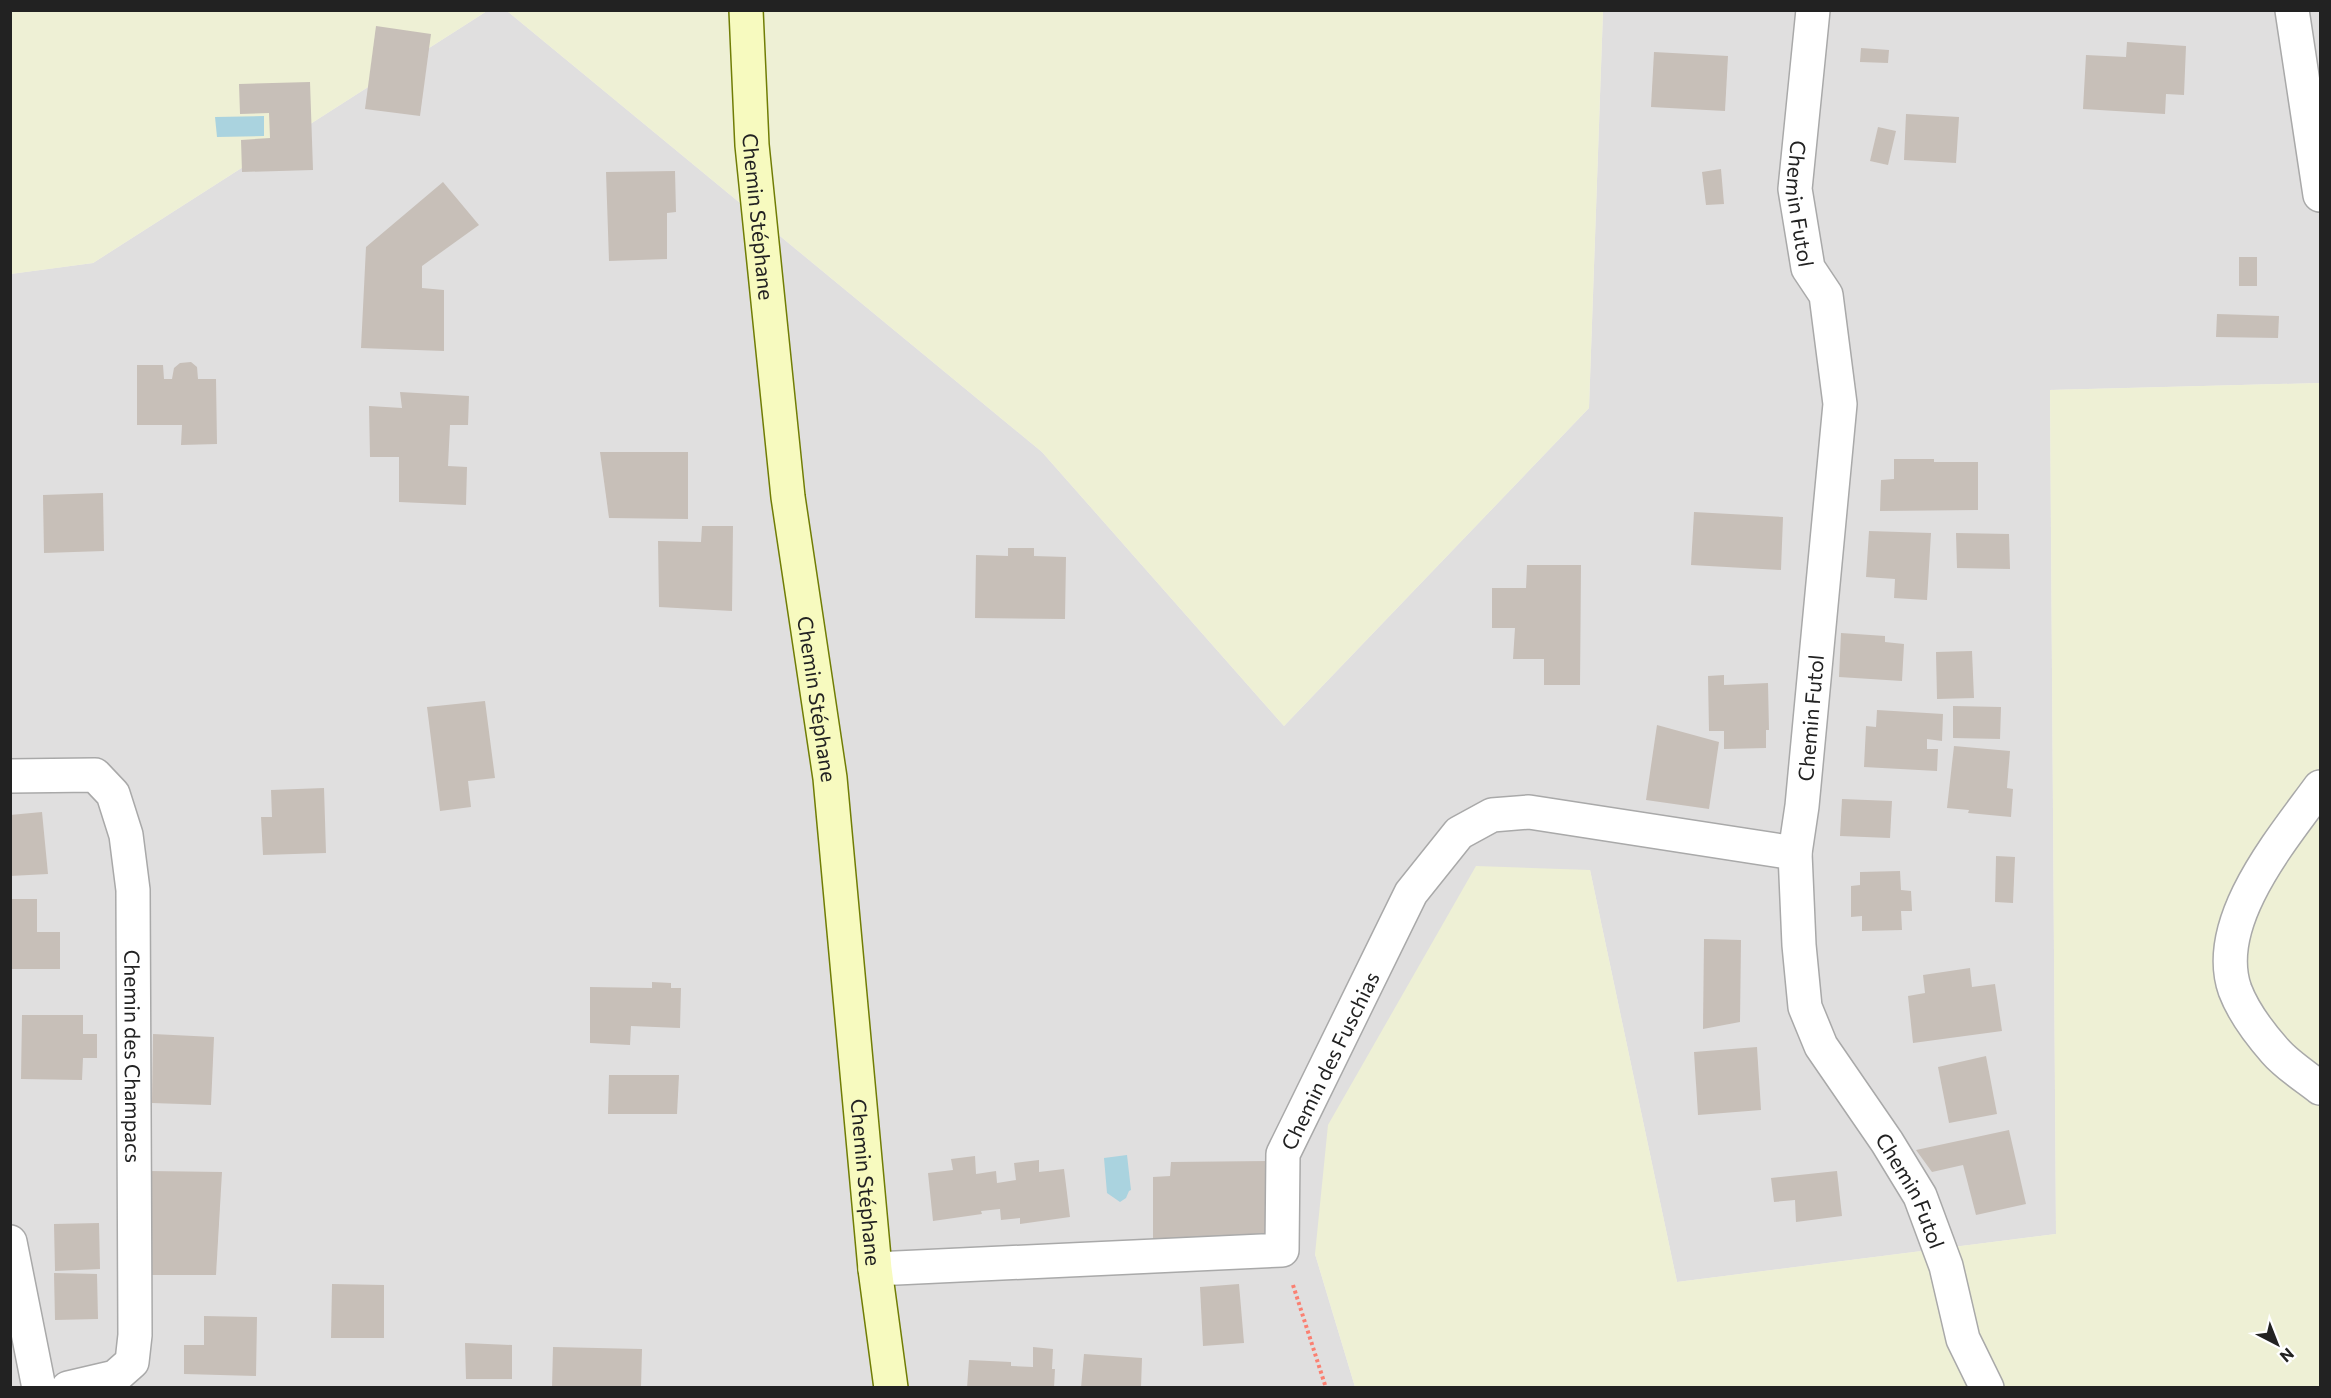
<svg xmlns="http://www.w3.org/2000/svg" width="2331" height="1398" font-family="Commissioner,sans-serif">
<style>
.residential{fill:#e0dfdf}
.farmland{fill:#eef0d5}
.water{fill:#aad3df}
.building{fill:#c7bfb8}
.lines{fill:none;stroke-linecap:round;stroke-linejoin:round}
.minor-casing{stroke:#a9a9a9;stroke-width:36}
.secondary-casing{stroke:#707d05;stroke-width:36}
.path{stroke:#fa8072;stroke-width:4;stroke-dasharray:3 3;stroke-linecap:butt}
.minor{stroke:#fff;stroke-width:33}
.secondary{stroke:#f7fabf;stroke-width:33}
.labels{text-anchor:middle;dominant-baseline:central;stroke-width:4.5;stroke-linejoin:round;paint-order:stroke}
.street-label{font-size:21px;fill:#222;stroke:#fff}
</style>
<rect width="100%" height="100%" fill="#f2efe9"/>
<path class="residential" d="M487,11H507L1042,452L1284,726L1589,408L1603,11H2320V383L2050,390L2056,1234L1677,1282L1590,870L1315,1254L1355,1387H11L10,274L93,263Z"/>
<g class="farmland">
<path d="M10,11H487L93,263L11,274Z"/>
<path d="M507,11H1603L1589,408L1284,726L1042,452Z"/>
<path d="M2320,383V1387H1355L1315,1254L1328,1125L1476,866L1590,870L1677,1282L2056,1234L2050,390Z"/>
</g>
<g class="water">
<path d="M264,116V136L217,137L215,117Z"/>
<path d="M1127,1155L1131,1190L1129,1191L1126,1198L1120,1202L1107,1193L1104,1158Z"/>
</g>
<g class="building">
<path d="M376,26L431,34L420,116L365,109Z"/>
<path d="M2127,42L2186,46L2184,95L2166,94L2165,114L2083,109L2086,55L2126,57Z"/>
<path d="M1861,48L1889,50L1888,63L1860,62Z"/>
<path d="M1654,52L1728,56L1725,111L1651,107Z"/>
<path d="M310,82L313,170L242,172L241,140L270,138L269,113L240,114L239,84Z"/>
<path d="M1906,114L1959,117L1956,163L1904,160Z"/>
<path d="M1878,127L1896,131L1888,165L1870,161Z"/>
<path d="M1721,169L1724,204L1706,205L1702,172Z"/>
<path d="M675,171L676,212L667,213V259L609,261L606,172Z"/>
<path d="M443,182L479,225L422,266V288L444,290V351L361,348L366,247Z"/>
<rect x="2239" y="257" width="18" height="29"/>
<path d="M2217,314L2279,316L2278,338L2216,337Z"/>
<path d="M191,362L197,367L198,379H216L217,444L181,445L182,425H137V365H163L164,379H172L174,368L180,363Z"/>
<path d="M400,392L469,396L468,425H450L448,466L467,467L466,505L399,502V457H370L369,406L402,408Z"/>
<path d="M600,452H688V519L609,518Z"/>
<path d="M1894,459H1934V462H1978V510L1880,511L1881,480L1894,479Z"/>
<path d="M103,493L104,551L44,553L43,495Z"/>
<path d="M1694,512L1783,517L1781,570L1691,565Z"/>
<path d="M702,526H733L732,611L659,607L658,541L701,542Z"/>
<path d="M1869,531L1931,533L1927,600L1894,598L1895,579L1866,577Z"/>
<path d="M1956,533L2009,534L2010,569L1957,568Z"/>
<path d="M1008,548H1034V556L1066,557L1065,619L975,618L976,555L1008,556Z"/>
<path d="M1527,565H1581L1580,685H1544V659H1513L1515,628H1492V588H1526Z"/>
<path d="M1841,633L1885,636V642L1904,644L1902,681L1839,677Z"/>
<path d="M1972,651L1974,698L1937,699L1936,652Z"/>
<path d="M1724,675V685L1768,683L1769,730H1766V748L1724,749V731H1709L1708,676Z"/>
<path d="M485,701L495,778L468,781L471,807L440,811L427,707Z"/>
<path d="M1953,706L2001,707L2000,739L1953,738Z"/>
<path d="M1877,710L1943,714L1942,741L1927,739V749H1938L1937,771L1864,767L1866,726L1876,727Z"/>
<path d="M1657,725L1719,742L1709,809L1646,800Z"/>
<path d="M1954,746L2010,751L2007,788L2013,789L2011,817L1968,813L1969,810L1947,808Z"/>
<path d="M324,788L326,853L263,855L261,817H272L271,790Z"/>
<path d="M1842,799L1892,801L1890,838L1840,836Z"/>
<path d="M42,812L48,874L10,876V815Z"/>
<path d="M1996,856L2015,857L2013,903L1995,902Z"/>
<path d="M1900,871L1901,890L1911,891L1912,911H1901L1902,930L1862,931V916L1851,917V886L1860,885V872Z"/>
<path d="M10,899H37V932H60V969H10Z"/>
<path d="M1704,939L1741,940L1740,1022L1703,1029Z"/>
<path d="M1970,968L1972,987L1995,984L2002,1031L1913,1043L1908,996L1925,993L1923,975Z"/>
<path d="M652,982L671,983V988H681L680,1028L631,1026L630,1045L590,1043V987L652,988Z"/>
<path d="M22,1015H83V1034H97V1058H83L82,1080L21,1079Z"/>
<path d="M153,1034L214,1037L211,1105L152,1103Z"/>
<path d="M1757,1047L1761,1110L1698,1115L1694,1052Z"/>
<path d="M1986,1056L1997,1114L1949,1123L1938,1067Z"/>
<path d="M609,1075H679L677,1114H608Z"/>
<path d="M2009,1130L2026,1204L1976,1215L1963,1165L1932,1172L1916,1150Z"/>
<path d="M975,1156L976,1174L996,1171L997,1183L1016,1180L1014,1163L1039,1160V1172L1064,1169L1070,1217L1020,1224V1218L1001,1220L1000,1209L981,1211L982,1214L933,1221L928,1173L953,1170L951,1159Z"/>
<path d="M1268,1161L1269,1243L1153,1244V1177L1170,1176L1171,1162Z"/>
<path d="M149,1171L222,1172L216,1275H147Z"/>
<path d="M1837,1171L1842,1216L1796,1222L1795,1200L1774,1202L1771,1178Z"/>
<path d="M99,1223L100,1269L55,1271L54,1224Z"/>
<path d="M54,1273L97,1274L98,1319L55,1320Z"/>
<path d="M332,1284L384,1285V1338H331Z"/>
<path d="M1239,1284L1244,1343L1203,1346L1200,1287Z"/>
<path d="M204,1316L257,1317L256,1376L184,1374V1345H204Z"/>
<path d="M465,1343L512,1345V1379H466Z"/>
<path d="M553,1347L642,1349L641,1388H552Z"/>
<path d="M1033,1347L1053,1349L1052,1369H1055L1054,1388H967L969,1360L1011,1362V1366L1033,1367Z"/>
<path d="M1084,1354L1142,1358L1141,1388H1081Z"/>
</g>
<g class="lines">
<g class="minor-casing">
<g id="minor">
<path id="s1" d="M1813,10L1795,189L1808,268L1826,295L1840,404L1802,806L1795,853L1799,945L1805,1007L1821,1046L1887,1142L1920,1196L1946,1266L1963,1339L1987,1388"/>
<path d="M2292,10L2320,195"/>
<path id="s2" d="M10,776L95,775L113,794L126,835L133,890L135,1335L132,1362L115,1377L68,1388"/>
<path d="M2320,787C2283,838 2211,922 2235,990C2243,1011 2260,1034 2275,1051C2287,1065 2306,1077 2320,1088"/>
<path d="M10,1242L39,1388"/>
<path id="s3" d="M875,1269L1282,1250L1283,1154L1411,893L1459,833L1492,815L1529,812L1795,853"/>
</g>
</g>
<g class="secondary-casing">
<g id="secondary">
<path id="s4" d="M746,10L752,145L788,497L830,778L875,1269L891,1388"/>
</g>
</g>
<path class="path" d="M1293,1285L1326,1388"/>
<use href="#minor" class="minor"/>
<use href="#secondary" class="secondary"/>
</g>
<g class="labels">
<g class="street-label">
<text stroke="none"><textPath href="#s1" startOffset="195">Chemin Futol</textPath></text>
<text stroke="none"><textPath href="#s4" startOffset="207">Chemin Stéphane</textPath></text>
<text stroke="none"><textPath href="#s4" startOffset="693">Chemin Stéphane</textPath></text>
<text transform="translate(1810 718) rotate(-85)">Chemin Futol</text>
<text stroke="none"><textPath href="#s2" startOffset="376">Chemin des Champacs</textPath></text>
<text stroke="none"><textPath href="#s3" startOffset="608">Chemin des Fuschias</textPath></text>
<text stroke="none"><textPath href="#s4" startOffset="1179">Chemin Stéphane</textPath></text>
<text stroke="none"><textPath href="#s1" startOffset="1221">Chemin Futol</textPath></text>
</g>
</g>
<rect width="2331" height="1398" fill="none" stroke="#222222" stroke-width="24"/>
<g transform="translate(2277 1344) rotate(138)" stroke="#ffffff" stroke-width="4.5" paint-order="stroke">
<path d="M0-4.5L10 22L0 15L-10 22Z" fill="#222222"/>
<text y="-9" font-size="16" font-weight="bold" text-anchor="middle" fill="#222222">N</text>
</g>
</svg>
